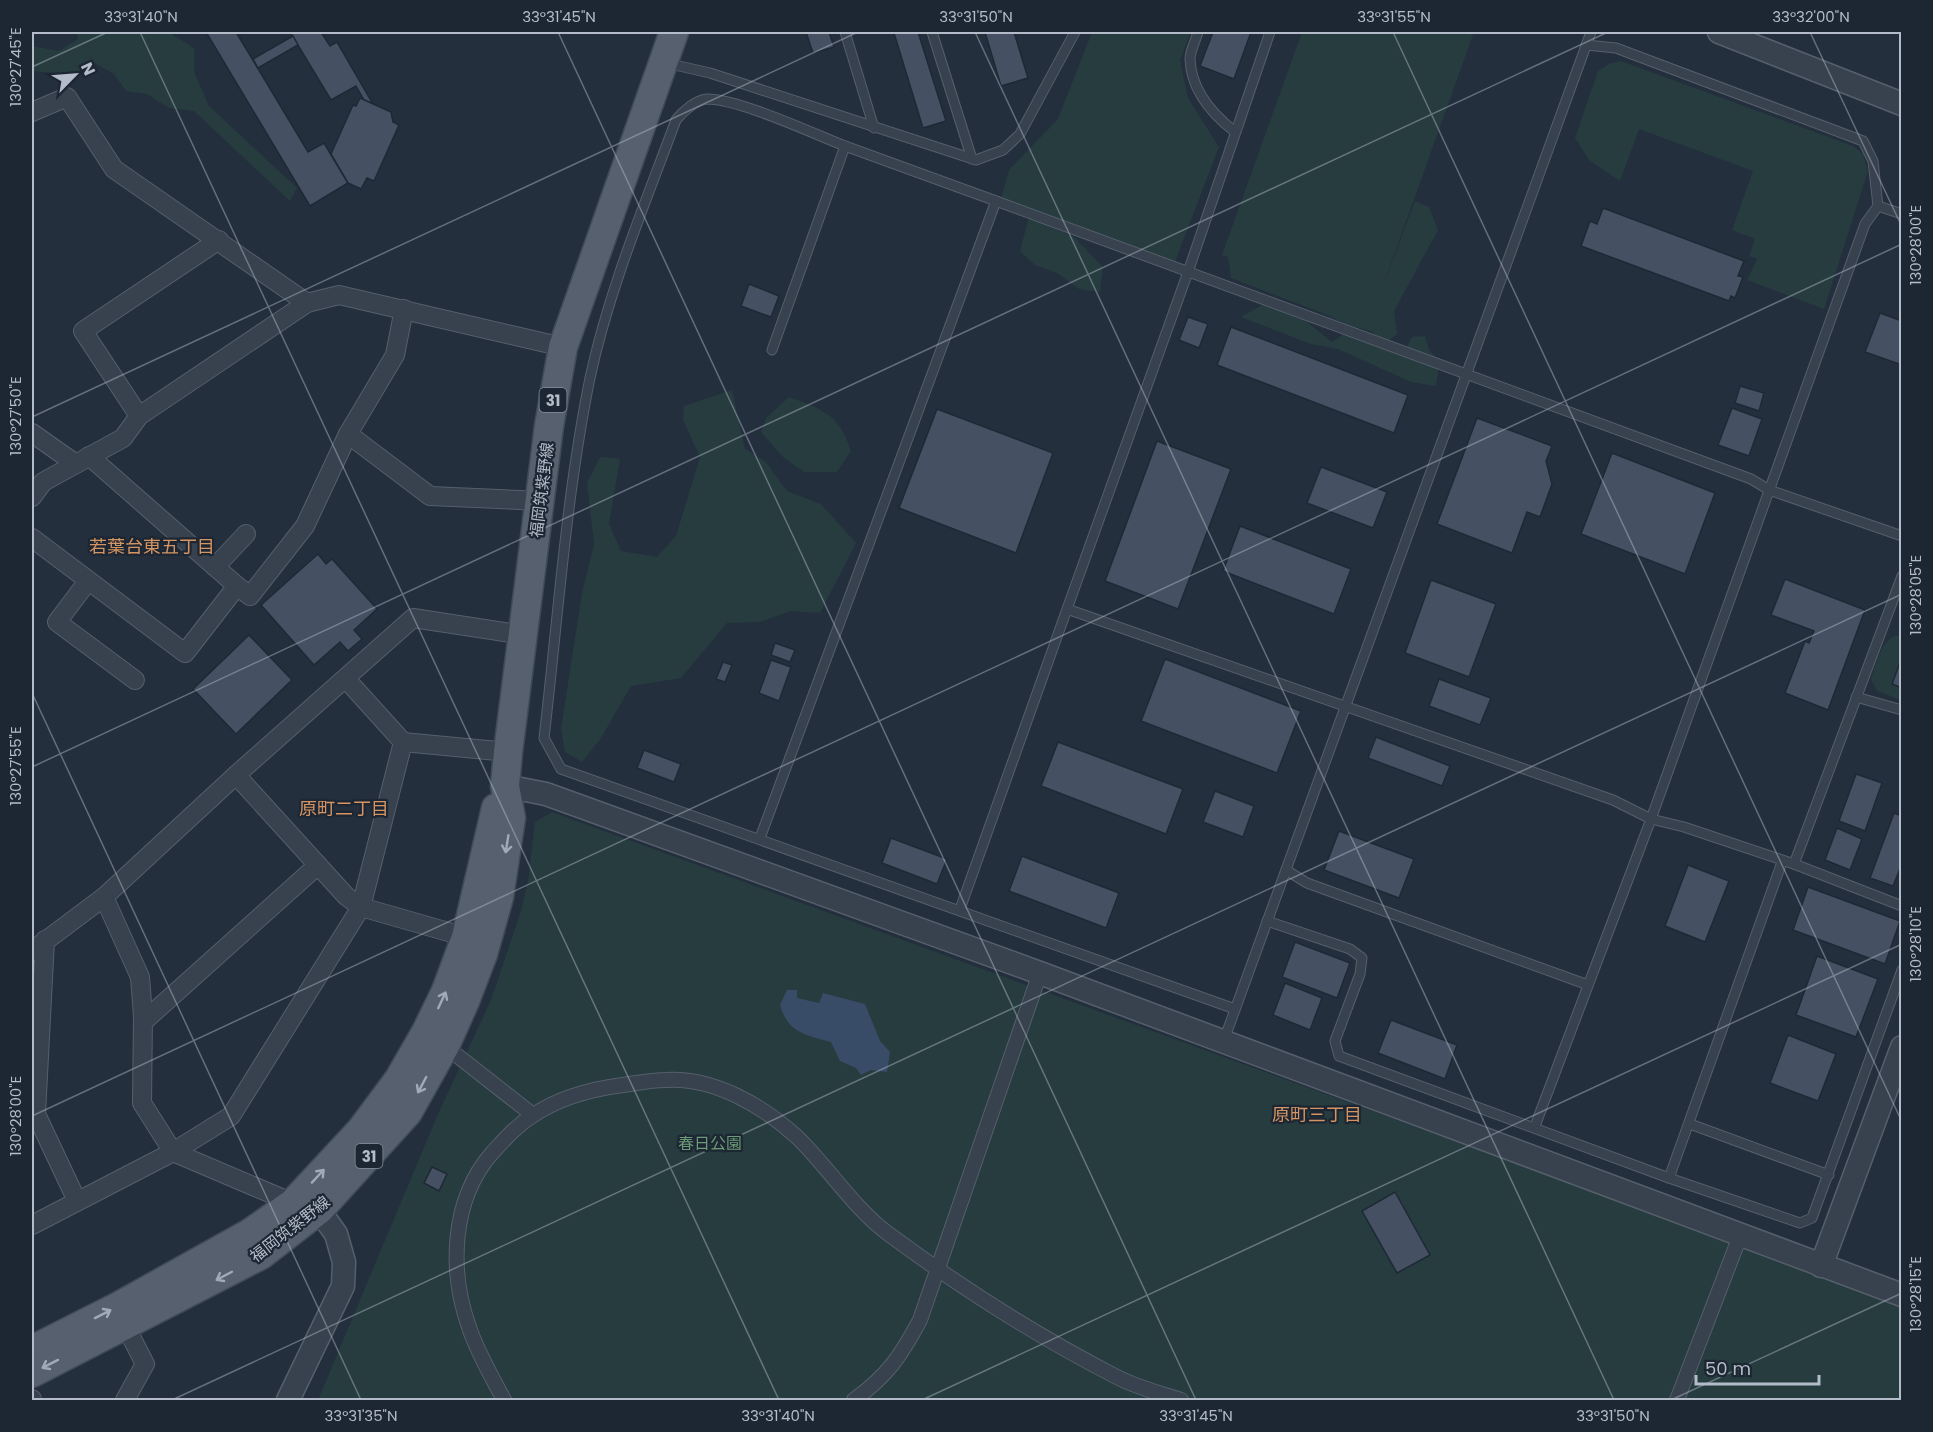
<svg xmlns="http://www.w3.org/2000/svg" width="1933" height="1432" font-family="Poppins,'Noto Sans JP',sans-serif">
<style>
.green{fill:#263c3f}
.water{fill:#394c67}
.building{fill:#455162;stroke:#1f2835;stroke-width:1.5}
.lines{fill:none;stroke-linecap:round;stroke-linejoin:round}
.service-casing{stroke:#565f6c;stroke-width:11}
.pedestrian-casing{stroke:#565f6c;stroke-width:16}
.minor-casing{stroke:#565f6c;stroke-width:20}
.tertiary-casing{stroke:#565f6c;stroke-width:25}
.primary-casing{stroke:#414a57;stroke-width:31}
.service{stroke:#38414e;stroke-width:9}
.pedestrian{stroke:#38414e;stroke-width:14}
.minor{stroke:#38414e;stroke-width:18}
.tertiary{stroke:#38414e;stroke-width:22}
.primary{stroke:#56606e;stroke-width:28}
.oneway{stroke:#a1aab7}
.ticks{fill:none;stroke:#b4bcc9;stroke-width:1.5;stroke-opacity:0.45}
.labels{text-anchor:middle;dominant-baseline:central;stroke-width:4.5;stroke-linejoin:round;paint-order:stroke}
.shield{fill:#1d2633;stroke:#878f9c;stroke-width:1.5}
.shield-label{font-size:15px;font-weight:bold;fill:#b4bcc9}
.street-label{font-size:16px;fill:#b4bcc9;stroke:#1d2633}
.park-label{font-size:16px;fill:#6b9a76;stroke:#1d2633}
.neighbourhood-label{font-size:18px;fill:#d59563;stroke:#1d2633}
.neatline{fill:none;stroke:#b4bcc9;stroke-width:2}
.ticks-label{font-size:15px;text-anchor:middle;fill:#b4bcc9}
</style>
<rect width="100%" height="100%" fill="#242f3e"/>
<g class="green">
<path d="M77,32H168L194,48V72L209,106L297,188L290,201L194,111L169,108L147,94L126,91L114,74L91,61L80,75L32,71V46L59,51L78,39Z"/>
<path d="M1092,32H1191L1180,60L1188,98L1219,147L1173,267L1001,199L1009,170L1058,119Z"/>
<path d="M1302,32H1474L1379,297L1415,201L1429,207L1438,230L1394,311L1397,334L1386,343L1405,350L1412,337L1425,336L1429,350L1440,361L1436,386L1411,382L1338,349L1311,344L1241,317L1262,305H1286L1332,342L1349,331L1386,343L1371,331L1348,325L1325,314L1231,278L1228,257L1222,255Z"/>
<path d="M1621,61L1853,146L1863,154L1868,171L1824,309L1747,280L1757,259L1749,256L1755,239L1732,230L1753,171L1639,129L1620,181L1589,160L1575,138L1598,71L1611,63Z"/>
<path d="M1029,217L1074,237L1103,267L1100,292L1079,289L1059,274L1035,265L1020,251Z"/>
<path d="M732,390L745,449L765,461L787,491L821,504L856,543L820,613L791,611L760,622L727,623L681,678L631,686L601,738L582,762L565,752L561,729L582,593L594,544L587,483L600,457L620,459L609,524L621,551L657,557L676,536L700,457L683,420L684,406Z"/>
<path d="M789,397C824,410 839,414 851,451L837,472H804L783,457L761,432L766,418Z"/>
<path d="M1901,635V657L1892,684L1901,688V700L1877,691L1871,679C1877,662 1881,636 1901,635Z"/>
<path d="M552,812L1901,1304V1400H318L438,1114L491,1000L520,914L528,881L535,822Z"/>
</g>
<path class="water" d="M787,990H797V998L819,1003L823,993L865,1004L880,1041L890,1052L887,1072L871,1070L861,1075L856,1068L840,1061L831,1042C806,1035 788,1033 780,1005Z"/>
<g class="building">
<path d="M206,32H236L308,152L324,143L348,183L310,206Z"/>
<path d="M290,32H321L330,46L337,42L373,104L364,100L356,86L331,100Z"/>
<path d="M806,32H829L834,47L813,53Z"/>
<path d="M899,32H918L946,121L923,128L894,33Z"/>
<path d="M985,32H1014L1028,78L1001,86Z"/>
<path d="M1213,32H1251L1234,79L1200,66Z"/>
<path d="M293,36L298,45L258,68L253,59Z"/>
<path d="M360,98L391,112L393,122L399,125L374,181L367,178L361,189L348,183L331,154L353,105L356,106Z"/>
<path d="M1603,208L1744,261L1738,276L1743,277L1735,298L1731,296L1729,301L1581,246L1590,221L1597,224Z"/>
<path d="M749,284L779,296L771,317L741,306Z"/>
<path d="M1880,313L1902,321V365L1865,352Z"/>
<path d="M1188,317L1208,324L1199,348L1179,340Z"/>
<path d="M1231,327L1408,395L1394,433L1217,365Z"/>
<path d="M1740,386L1764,393L1759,411L1735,403Z"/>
<path d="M1732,408L1762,419L1749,456L1718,445Z"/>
<path d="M937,409L1053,453L1016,553L899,508Z"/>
<path d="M1477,418L1552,446L1546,461L1552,484L1540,517L1527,512L1512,553L1437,524Z"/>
<path d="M1157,441L1231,469L1178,609L1105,581Z"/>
<path d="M1612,453L1715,493L1685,574L1581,534Z"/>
<path d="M1321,467L1387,492L1373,528L1307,503Z"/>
<path d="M1240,526L1351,569L1334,614L1223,571Z"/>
<path d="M318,554L326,564L332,559L377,609L354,630L362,639L348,651L340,642L314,665L261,605Z"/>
<path d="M1785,579L1865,610L1828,710L1785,693L1805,641L1809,643L1814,631L1771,615Z"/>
<path d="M1431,580L1496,604L1469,677L1405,653Z"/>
<path d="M249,635L292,680L236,734L193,689Z"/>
<path d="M775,643L795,650L790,662L771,655Z"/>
<path d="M1902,657V688L1892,684Z"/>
<path d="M1165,659L1301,711L1277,773L1141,721Z"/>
<path d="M771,660L791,667L779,701L759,693Z"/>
<path d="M723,662L732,665L725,682L716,679Z"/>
<path d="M1439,679L1491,698L1480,725L1429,706Z"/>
<path d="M1376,737L1450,766L1442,786L1368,758Z"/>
<path d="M1058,742L1183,789L1166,834L1041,786Z"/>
<path d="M644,750L681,764L674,782L637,768Z"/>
<path d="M1856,774L1882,783L1865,831L1839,821Z"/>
<path d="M1215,791L1254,806L1243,837L1203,822Z"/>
<path d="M1894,813L1902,816V864L1893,886L1870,878Z"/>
<path d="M1837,828L1862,839L1850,870L1825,860Z"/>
<path d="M1339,831L1414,859L1399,898L1324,870Z"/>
<path d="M891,838L947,859L937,884L882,863Z"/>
<path d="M1022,856L1119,893L1106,928L1009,891Z"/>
<path d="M1688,865L1729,881L1705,942L1665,926Z"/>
<path d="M1808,887L1900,921L1885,964L1793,930Z"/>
<path d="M1295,942L1350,963L1337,998L1282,977Z"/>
<path d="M1817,956L1878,979L1856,1037L1796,1015Z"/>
<path d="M1285,983L1322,998L1310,1030L1273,1015Z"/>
<path d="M1391,1020L1457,1045L1445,1079L1378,1053Z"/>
<path d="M1788,1035L1836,1054L1818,1101L1770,1083Z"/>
<path d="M432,1167L447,1174L439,1191L424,1183Z"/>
<path d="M1395,1192L1430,1255L1397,1273L1362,1211Z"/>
</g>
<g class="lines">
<g class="service-casing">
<g id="service">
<path d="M845,32L874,128"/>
<path d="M932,32L972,159"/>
<path d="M1198,32C1196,40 1190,51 1190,59C1191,89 1211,113 1234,131"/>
<path d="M1270,32L1188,272L1067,609L1613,800L1651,819L1684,827L1794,864L1902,906"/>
<path d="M666,63L710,73L976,160L1003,150L1020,134L1075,32"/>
<path d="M845,146C812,133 739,99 707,99C696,100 683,111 676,120C645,204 609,289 590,378C566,496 558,618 544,738L561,769L1235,1009"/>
<path d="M1878,206L1902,214"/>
<path d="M772,350L845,146L996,201"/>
<path d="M1856,697L1902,710"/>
<path d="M760,838L996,201L1751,479L1769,490L1902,536"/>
<path d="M1794,864L1902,576"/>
<path d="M1286,870L1307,883L1588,985"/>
<path d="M960,909L1067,609"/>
<path d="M1267,921L1350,949L1362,958L1360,974L1335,1041L1339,1056L1669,1178L1800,1223L1812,1218L1902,970"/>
<path d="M1224,1040L1591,32"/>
<path d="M1690,1124L1829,1175"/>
<path d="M1535,1126L1651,819L1865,224L1878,206L1873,161L1863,141L1616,48L1586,45"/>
<path d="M1669,1178L1782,862"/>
</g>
</g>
<g class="pedestrian-casing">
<g id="pedestrian">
<path d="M445,1046L533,1115"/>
<path d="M504,1400C492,1377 477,1352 469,1327C449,1271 451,1200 492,1153C504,1140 516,1126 532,1116C558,1098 592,1089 623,1085C637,1083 652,1080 666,1080C714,1077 763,1106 797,1137C829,1168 854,1209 890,1235C959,1286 1039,1337 1115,1376C1135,1387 1159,1393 1181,1400"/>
<path d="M854,1400C888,1375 900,1357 920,1320L1040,973"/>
<path d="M1677,1400L1737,1244"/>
</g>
</g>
<g class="minor-casing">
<g id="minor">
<path d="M32,112L67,97L114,169L307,303"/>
<path d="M139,416L83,331L219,240"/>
<path d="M32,433L76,464"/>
<path d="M348,434L430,496L541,501"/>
<path d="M32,497L43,482L123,438L139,416L307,303L339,295L563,347"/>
<path d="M32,538L185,653L237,586L89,456"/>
<path d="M215,567L246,534"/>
<path d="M88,581L57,622L135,680"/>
<path d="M237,586L250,596L305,526L348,434L395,355L404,309"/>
<path d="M403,742L508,752"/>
<path d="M236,775L346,896L361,907L466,937"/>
<path d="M104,897L140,977L143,1016L142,1103L173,1152L293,1203"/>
<path d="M45,940L36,1114L77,1201"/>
<path d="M32,951L104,897L236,775L413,618L524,635"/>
<path d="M143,1022L318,865"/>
<path d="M32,1225L173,1152L231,1116L361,907L403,742L346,679"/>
<path d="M32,1399V1400"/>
<path d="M125,1400L145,1364L125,1325"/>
</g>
</g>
<g class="tertiary-casing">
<g id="tertiary">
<path d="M1719,32L1902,104"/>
<path d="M505,786L546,794L1040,973L1902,1295"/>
<path d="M1821,1266L1902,1047"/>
<path d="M288,1400L343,1286L344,1262L336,1234L319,1210L303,1206"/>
</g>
</g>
<g class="primary-casing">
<g id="primary">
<path d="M32,1350L119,1306L250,1233L293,1203L361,1130L399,1079L426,1032L446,991L466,937L496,808"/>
<path d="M32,1373L261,1255L319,1210L408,1112L445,1046L465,1001L483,954L499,897L511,818L505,786L508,752L549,426L563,347L674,32"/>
</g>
</g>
<use href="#service" class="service"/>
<use href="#pedestrian" class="pedestrian"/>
<use href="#minor" class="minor"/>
<use href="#tertiary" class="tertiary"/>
<use href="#primary" class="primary"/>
</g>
<defs><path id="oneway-shaft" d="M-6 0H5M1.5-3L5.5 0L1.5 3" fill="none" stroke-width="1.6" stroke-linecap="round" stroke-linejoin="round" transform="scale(1.5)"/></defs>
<g class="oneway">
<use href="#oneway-shaft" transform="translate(507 844) rotate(99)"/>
<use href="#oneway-shaft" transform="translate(442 1000) rotate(-65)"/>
<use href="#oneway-shaft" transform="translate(422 1085) rotate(118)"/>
<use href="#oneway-shaft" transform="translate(318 1176) rotate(-47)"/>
<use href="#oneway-shaft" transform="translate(224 1276) rotate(152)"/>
<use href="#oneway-shaft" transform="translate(103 1314) rotate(-27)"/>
<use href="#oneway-shaft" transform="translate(50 1364) rotate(153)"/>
</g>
<path class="ticks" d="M140,32L779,1400M558,32L1196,1400M975,32L1614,1400M1393,32L1902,1122M1810,32L1902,227M32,67L108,32M32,417L858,32M32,693L361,1400M32,767L1608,32M32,1116L1902,244M172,1400L1902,594M922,1400L1902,944M1671,1400L1902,1293"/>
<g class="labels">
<g class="shield">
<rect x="539.5" y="388" width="27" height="24" rx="4.5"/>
<rect x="355.5" y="1144" width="27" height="24" rx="4.5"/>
</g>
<g class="shield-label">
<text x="553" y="400">31</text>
<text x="369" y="1156">31</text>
</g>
<g class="street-label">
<text transform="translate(542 490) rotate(-83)">福岡筑紫野線</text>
<text transform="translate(290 1229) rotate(-38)">福岡筑紫野線</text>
</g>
<g class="park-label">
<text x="710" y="1143">春日公園</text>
</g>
<g class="neighbourhood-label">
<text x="152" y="546">若葉台東五丁目</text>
<text x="344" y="808">原町二丁目</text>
<text x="1317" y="1114">原町三丁目</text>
</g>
</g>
<rect width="1933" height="1432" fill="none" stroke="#1d2633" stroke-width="66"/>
<g transform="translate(75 75) rotate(65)" stroke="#1d2633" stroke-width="4.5" paint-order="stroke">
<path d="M0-4.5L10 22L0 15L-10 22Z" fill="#b4bcc9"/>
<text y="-9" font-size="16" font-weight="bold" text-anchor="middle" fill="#b4bcc9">N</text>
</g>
<path d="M1696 1375v9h123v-9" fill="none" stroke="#b4bcc9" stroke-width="3"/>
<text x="1705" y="1375" font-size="18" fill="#b4bcc9" stroke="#1d2633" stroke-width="4.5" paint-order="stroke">50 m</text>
<rect x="33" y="33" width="1867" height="1366" class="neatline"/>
<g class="ticks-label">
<text x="141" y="22">33°31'40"N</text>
<text x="559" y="22">33°31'45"N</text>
<text x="976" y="22">33°31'50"N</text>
<text x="1394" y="22">33°31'55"N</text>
<text x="1811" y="22">33°32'00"N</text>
<text transform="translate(16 67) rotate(-90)" y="5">130°27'45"E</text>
<text transform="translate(1916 245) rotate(-90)" y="5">130°28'00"E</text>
<text transform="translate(16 416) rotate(-90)" y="5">130°27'50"E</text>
<text transform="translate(1916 595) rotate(-90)" y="5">130°28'05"E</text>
<text transform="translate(16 766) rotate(-90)" y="5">130°27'55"E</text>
<text transform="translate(1916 944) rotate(-90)" y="5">130°28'10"E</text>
<text transform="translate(16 1116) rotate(-90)" y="5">130°28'00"E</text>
<text transform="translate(1916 1294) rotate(-90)" y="5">130°28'15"E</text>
<text x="361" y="1421">33°31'35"N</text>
<text x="778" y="1421">33°31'40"N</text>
<text x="1196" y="1421">33°31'45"N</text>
<text x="1613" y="1421">33°31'50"N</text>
</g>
</svg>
